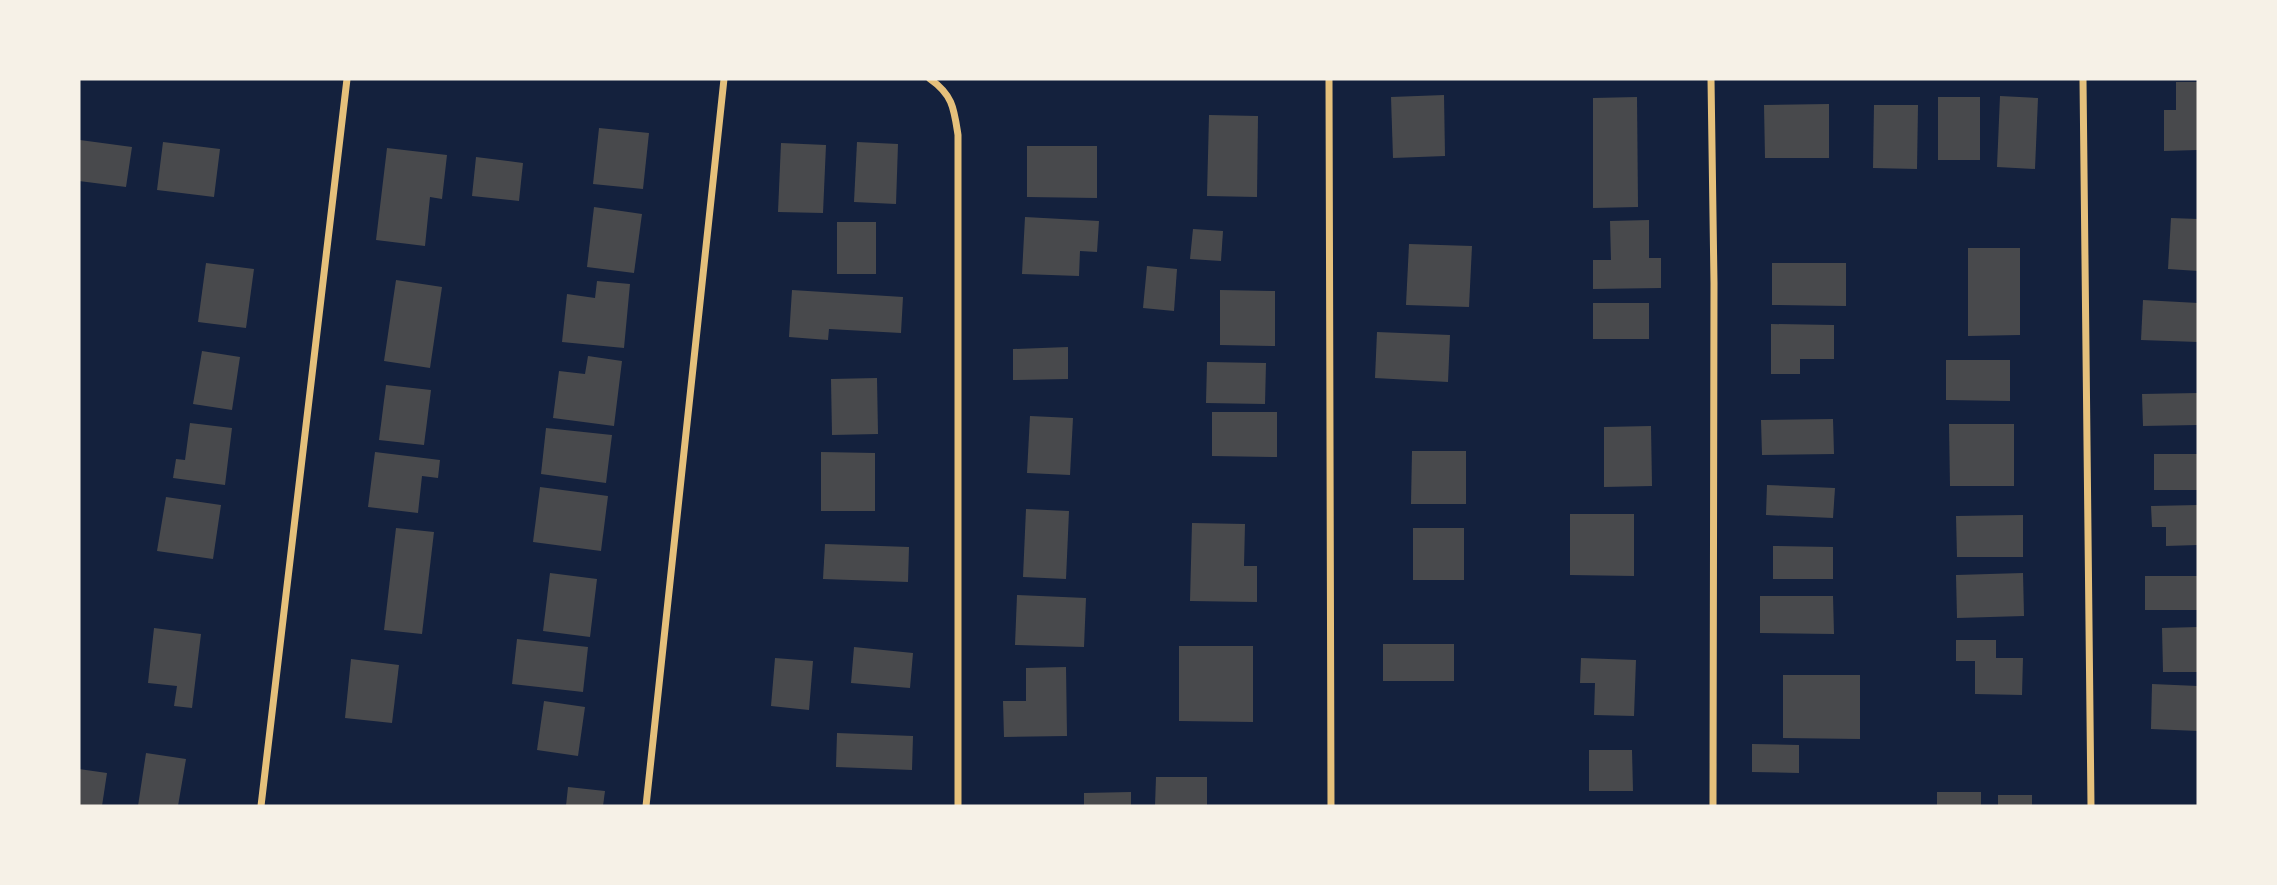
<svg xmlns="http://www.w3.org/2000/svg" width="2277" height="885" font-family="Figtree,sans-serif">
<style>
.building{fill:#48494c}
.lines{fill:none;stroke-linecap:round;stroke-linejoin:round}
.minor{stroke:#e5c07b;stroke-width:7}
</style>
<rect width="100%" height="100%" fill="#14213d"/>
<g class="building">
<path d="M2176,82H2198V150L2164,151V110H2176Z"/>
<path d="M1444,95L1445,156L1393,158L1391,97Z"/>
<path d="M2000,96L2038,98L2035,169L1997,167Z"/>
<path d="M1637,97L1638,207L1593,208V98Z"/>
<rect x="1938" y="97" width="42" height="63"/>
<path d="M1829,104V158H1765L1764,105Z"/>
<path d="M1874,105H1918L1917,169L1873,168Z"/>
<path d="M1209,115L1258,116L1257,197L1207,196Z"/>
<path d="M599,128L649,133L643,189L593,184Z"/>
<path d="M80,140L132,147L126,187L79,181Z"/>
<path d="M163,142L220,149L214,197L157,190Z"/>
<path d="M857,142L898,144L896,204L854,202Z"/>
<path d="M781,143L826,145L823,213L778,212Z"/>
<path d="M1027,146H1097V198L1027,197Z"/>
<path d="M387,148L447,155L442,199L430,197L425,246L376,240Z"/>
<path d="M476,157L523,163L519,201L472,196Z"/>
<path d="M594,207L642,214L634,273L587,267Z"/>
<path d="M1025,217L1099,221L1097,252L1080,251L1079,276L1022,274Z"/>
<path d="M2171,218L2198,219V271L2168,269Z"/>
<path d="M1649,220V258H1661V288L1593,289V260H1611L1610,221Z"/>
<rect x="837" y="222" width="39" height="52"/>
<path d="M1193,229L1223,231L1221,261L1190,259Z"/>
<path d="M1409,244L1472,246L1469,307L1406,305Z"/>
<path d="M1968,248H2020V335L1968,336Z"/>
<path d="M206,263L254,269L246,328L198,322Z"/>
<path d="M1772,263H1846V306L1772,305Z"/>
<path d="M1147,266L1177,269L1174,311L1143,308Z"/>
<path d="M396,280L442,287L430,368L384,361Z"/>
<path d="M597,281L630,284L624,348L562,342L567,294L595,298Z"/>
<path d="M792,290L903,297L901,333L829,329L828,340L789,337Z"/>
<path d="M1220,290L1275,291V346L1220,345Z"/>
<path d="M2143,300L2198,303V342L2141,340Z"/>
<rect x="1593" y="303" width="56" height="36"/>
<path d="M1771,324L1834,325V359H1800V374H1771Z"/>
<path d="M1377,332L1450,335L1448,382L1375,378Z"/>
<path d="M1068,347V379L1013,380V349Z"/>
<path d="M202,351L240,357L232,410L193,404Z"/>
<path d="M588,356L622,361L614,426L553,418L559,371L585,374Z"/>
<path d="M1946,360H2010V401L1946,400Z"/>
<path d="M1207,362L1266,363L1265,404L1206,403Z"/>
<path d="M877,378L878,434L832,435L831,379Z"/>
<path d="M386,385L431,390L424,445L379,440Z"/>
<path d="M2198,393V425L2143,426L2142,394Z"/>
<path d="M1212,412H1277V457L1212,456Z"/>
<path d="M1030,416L1073,418L1070,475L1027,473Z"/>
<path d="M1833,419L1834,454L1762,455L1761,420Z"/>
<path d="M190,423L232,428L225,485L173,478L176,459L185,460Z"/>
<path d="M1949,424H2014V486H1950Z"/>
<path d="M1651,426L1652,486L1604,487V427Z"/>
<path d="M546,428L612,435L606,483L541,474Z"/>
<path d="M1412,451H1466V504H1411Z"/>
<path d="M375,452L440,460L438,478L422,476L418,513L368,507Z"/>
<path d="M821,452L875,453V511H821Z"/>
<rect x="2154" y="454" width="44" height="36"/>
<path d="M1767,485L1835,488L1833,518L1766,515Z"/>
<path d="M540,487L608,496L601,551L533,542Z"/>
<path d="M166,497L221,505L213,559L157,551Z"/>
<path d="M2198,505V545L2166,546V527H2152L2151,506Z"/>
<path d="M1026,509L1069,511L1066,579L1023,577Z"/>
<path d="M1570,514H1634V576L1570,575Z"/>
<path d="M2023,515V557H1957L1956,516Z"/>
<path d="M1192,523L1245,524L1244,566H1257V602L1190,601Z"/>
<path d="M396,528L434,532L422,634L384,630Z"/>
<rect x="1413" y="528" width="51" height="52"/>
<path d="M825,544L909,547L908,582L823,579Z"/>
<path d="M1773,546L1833,547V579H1773Z"/>
<path d="M550,573L597,579L590,637L543,631Z"/>
<path d="M2023,573L2024,616L1957,618L1956,575Z"/>
<rect x="2145" y="576" width="53" height="34"/>
<path d="M1017,595L1086,598L1084,647L1015,645Z"/>
<path d="M1760,596H1833L1834,634L1760,633Z"/>
<path d="M2198,627V672H2163L2162,628Z"/>
<path d="M154,628L201,634L192,708L174,706L177,686L148,683Z"/>
<path d="M517,639L588,647L583,692L512,684Z"/>
<path d="M1956,640H1996V658H2023L2022,695L1975,694V661H1956Z"/>
<rect x="1383" y="644" width="71" height="37"/>
<path d="M1179,646H1253V722L1179,721Z"/>
<path d="M854,647L913,653L910,688L851,683Z"/>
<path d="M775,658L813,661L809,710L771,706Z"/>
<path d="M1581,658L1636,660L1634,716L1594,715L1595,683H1580Z"/>
<path d="M351,659L399,665L392,723L345,718Z"/>
<path d="M1066,667L1067,736L1004,737L1003,701H1026V668Z"/>
<path d="M1783,675H1860V739L1783,738Z"/>
<path d="M2152,684L2198,686V731L2151,729Z"/>
<path d="M544,701L585,707L578,756L537,750Z"/>
<path d="M837,733L913,736L912,770L836,767Z"/>
<path d="M1752,744L1799,745V773L1752,772Z"/>
<path d="M1589,750H1632L1633,791H1589Z"/>
<path d="M146,753L186,759L178,806H138Z"/>
<path d="M79,769L107,773L102,806H79Z"/>
<path d="M1156,777H1207V806H1155Z"/>
<path d="M568,787L605,791L603,806H566Z"/>
<path d="M1131,792V806H1084V793Z"/>
<rect x="1937" y="792" width="44" height="14"/>
<rect x="1998" y="795" width="34" height="11"/>
</g>
<g class="lines">
<g class="minor">
<path d="M930,79C953,95 954,109 958,135V806"/>
<path d="M1329,79L1331,806"/>
<path d="M1711,79L1714,283L1713,806"/>
<path d="M2083,79L2091,806"/>
<path d="M261,806L347,79"/>
<path d="M646,806L724,79"/>
</g>
</g>
<rect width="2277" height="885" fill="none" stroke="#f6f1e7" stroke-width="161"/>
</svg>
